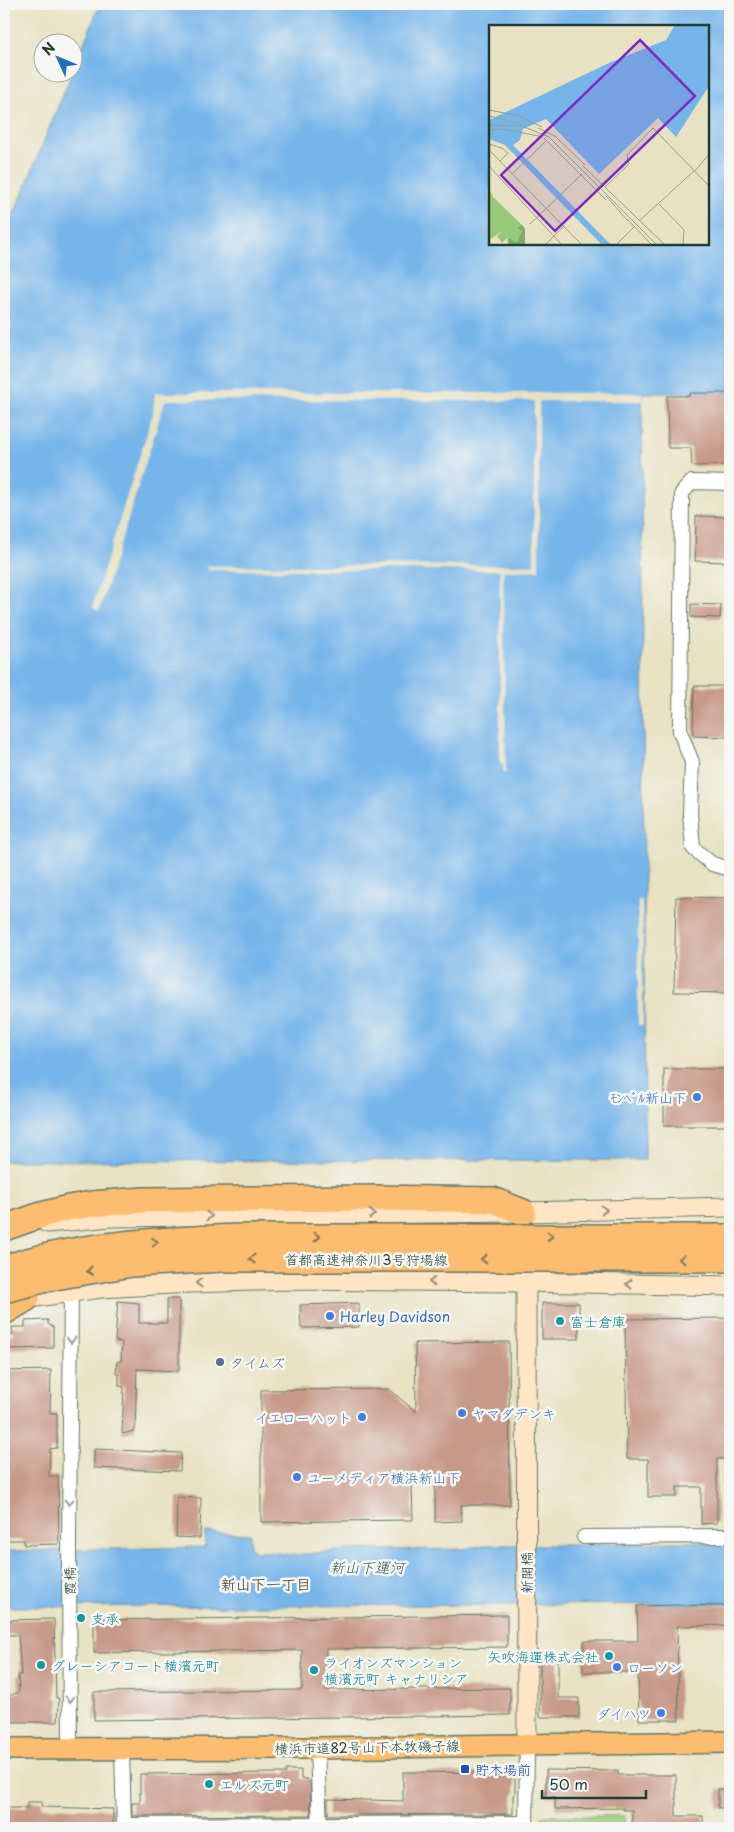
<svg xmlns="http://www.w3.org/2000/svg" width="734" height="1832" font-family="'Playpen Sans','Klee One',sans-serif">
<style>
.green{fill:#97c979;stroke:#5b8356}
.water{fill:#76b5ea;stroke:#4a798f;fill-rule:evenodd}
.pier{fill:#e8e2c2}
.building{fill:#c79988}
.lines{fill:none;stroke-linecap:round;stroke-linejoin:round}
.street-casing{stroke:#657766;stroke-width:16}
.secondary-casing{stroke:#657766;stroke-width:21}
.primary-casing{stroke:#657766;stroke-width:24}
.highway-casing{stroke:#657766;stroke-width:28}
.street{stroke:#fff;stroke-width:14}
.secondary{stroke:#fee5c5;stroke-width:19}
.primary{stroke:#fcbd6f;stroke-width:21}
.highway{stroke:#fcbd6f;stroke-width:25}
.highway-bridge-casing{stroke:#657766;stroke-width:28;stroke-linecap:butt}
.highway-bridge{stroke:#fcbd6f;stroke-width:25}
.oneway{stroke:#8e917c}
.oneway2{stroke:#82774f}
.oneway3{stroke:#8f9e9a}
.shop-dot{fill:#3f7fe0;stroke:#f6f6f2;stroke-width:2}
.culture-dot{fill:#0f9aa8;stroke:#f6f6f2;stroke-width:2}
.service-dot{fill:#5c6f8a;stroke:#f6f6f2;stroke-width:2}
.transit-dot{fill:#1a4fb4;stroke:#f6f6f2;stroke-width:2}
.labels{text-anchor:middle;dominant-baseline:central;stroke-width:5;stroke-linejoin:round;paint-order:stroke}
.shop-label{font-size:14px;fill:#366cbe;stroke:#f6f6f2;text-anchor:start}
.street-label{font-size:14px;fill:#1f3d34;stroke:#f6f6f2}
.culture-label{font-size:14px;fill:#0d838f;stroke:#f6f6f2;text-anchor:start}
.service-label{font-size:14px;fill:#4e5e75;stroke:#f6f6f2;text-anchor:start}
.transit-label{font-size:14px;fill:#164399;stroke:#f6f6f2;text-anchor:start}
.water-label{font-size:15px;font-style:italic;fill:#355b62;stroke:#f6f6f2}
.neighbourhood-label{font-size:15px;font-weight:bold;fill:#5a5d51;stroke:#f6f6f2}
.inset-road{fill:none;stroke:#98a089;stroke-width:1}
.view{fill:#7b2cbf;fill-opacity:0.15;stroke:#7b2cbf;stroke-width:2.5}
.inset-edge{fill:none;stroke:#1f3d34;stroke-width:2.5}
</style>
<rect width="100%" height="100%" fill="#f6f6f2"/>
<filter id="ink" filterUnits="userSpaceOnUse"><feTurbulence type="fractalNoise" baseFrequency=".02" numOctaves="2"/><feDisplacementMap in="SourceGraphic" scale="10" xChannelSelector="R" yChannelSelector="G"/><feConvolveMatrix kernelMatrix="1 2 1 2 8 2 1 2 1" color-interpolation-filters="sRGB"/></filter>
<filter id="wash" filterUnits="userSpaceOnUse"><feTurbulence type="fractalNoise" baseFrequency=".0096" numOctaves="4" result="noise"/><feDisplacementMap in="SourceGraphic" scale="20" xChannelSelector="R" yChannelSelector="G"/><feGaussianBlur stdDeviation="1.12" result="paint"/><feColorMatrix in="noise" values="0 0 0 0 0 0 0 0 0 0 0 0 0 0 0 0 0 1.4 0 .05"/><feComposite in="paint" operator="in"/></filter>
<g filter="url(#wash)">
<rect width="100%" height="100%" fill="#e8e2c2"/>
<rect class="green" x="542" y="1816" width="83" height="12"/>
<g class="water">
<path d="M100,4H730V393H642L645,1160L4,1161V239ZM490,26H708V244H490Z"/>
<path d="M205,1532L250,1534V1547L257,1553L260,1551L293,1555L349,1550L463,1549L485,1545H591L618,1543L730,1541V1604L4,1607V1551L205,1547Z"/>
</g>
<g class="pier">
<path d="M155,393H642V401H539V570L503,571L506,773H503V764L500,763V570H208V566L534,565V401L168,400L165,401L99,611L93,608L94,601L153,414Z"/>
<path d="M638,900H642L643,936L645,938H643L642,988L645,989L643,990V1025H638Z"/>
</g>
<g id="blocks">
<g class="building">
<path d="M690,393H730V425H727V465L692,466L691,448H668L667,396H690Z"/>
<path d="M696,516L730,517V562L695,561Z"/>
<path d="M691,604L721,605L720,618L691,617Z"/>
<path d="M694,686H730V737L693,736Z"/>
<path d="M676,897L730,898V993L674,992Z"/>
<rect x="664" y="1069" width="66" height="57"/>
<path d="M167,1299H179V1371L137,1369L135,1431L122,1434L124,1387L119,1386V1374H116L117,1362L121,1361L122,1342L115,1341L118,1301L139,1303V1323H167Z"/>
<path d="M359,1303V1327L301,1328L300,1305Z"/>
<rect x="542" y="1303" width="37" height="36"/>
<path d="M730,1318V1459H717V1523L701,1524V1487H677V1497H648V1459H627L625,1319Z"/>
<path d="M48,1320V1324L53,1327V1348L4,1349V1336L13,1335L12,1327H25V1321Z"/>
<path d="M509,1342L510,1505H461L462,1521L435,1522V1482L412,1483L413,1520L261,1522V1390L389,1389L416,1412L415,1343Z"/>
<path d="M51,1370L50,1413H57V1448L50,1449L49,1476H58L59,1544L24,1545V1540H4V1371Z"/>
<path d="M94,1449L181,1453L180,1471L94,1468Z"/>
<path d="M177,1497L201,1498L200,1538L176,1537Z"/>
<path d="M677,1605L730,1606V1625L677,1626L679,1720H639L638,1672H583L584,1641H638L637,1606Z"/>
<path d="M507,1615V1647L326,1649V1690L510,1688V1715L94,1720V1692L302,1690V1650L94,1653V1620Z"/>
<path d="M54,1619L56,1698H59L58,1722H4V1698L19,1692L18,1675H21L18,1635H4V1620Z"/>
<path d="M540,1653H558V1698H579V1717H540Z"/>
<path d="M286,1770H301V1779H307L310,1783L311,1815L132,1816V1803H140V1774L286,1773Z"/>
<path d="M546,1770L618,1771V1775H676V1816H703V1828H632V1810H623V1808L555,1809V1797H546Z"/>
<path d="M403,1772L515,1773V1795H513V1814L328,1815V1799L403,1801Z"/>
<rect x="718" y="1789" width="12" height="19"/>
<path d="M27,1802H42L41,1807L113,1809V1828H4V1808H27Z"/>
</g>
</g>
</g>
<g filter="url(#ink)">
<use href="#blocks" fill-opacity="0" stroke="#657766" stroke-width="1"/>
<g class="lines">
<g class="street-casing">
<g id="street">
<path d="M730,483L692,482L682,493L680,732L692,762L690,813L693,848L712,864L730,869"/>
<path d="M584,1537L730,1536"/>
<path d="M317,1748L320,1828"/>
<path d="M70,1749L69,1546L71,1291"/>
<path d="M122,1749L124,1828"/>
<path d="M123,1825L526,1823"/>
<path d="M526,1828L527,1744"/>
</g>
</g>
<g class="secondary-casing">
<g id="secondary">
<path d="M47,1223L110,1217L523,1212L730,1207"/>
<path d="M526,1282L527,1744"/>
<path d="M15,1300L101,1288L190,1283L287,1280L526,1282L730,1286"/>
</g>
</g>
<g class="primary-casing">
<path id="primary" d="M4,1749L317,1748L730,1742"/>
</g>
<g class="highway-casing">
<g id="highway">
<path d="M4,1228L41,1215L68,1208L92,1204L144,1200L376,1198L493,1200L523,1212"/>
<path d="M4,1312L27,1298"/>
</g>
</g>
<use href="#street" class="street"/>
<use href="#secondary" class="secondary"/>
<use href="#primary" class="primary"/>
<use href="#highway" class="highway"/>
<g class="highway-bridge-casing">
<g id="highway-bridge">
<path d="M4,1268C79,1243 161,1240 240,1237H730"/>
<path d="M4,1290L55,1277L132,1264L223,1259H730"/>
</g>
</g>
<use href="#highway-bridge" class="highway-bridge"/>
</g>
<defs><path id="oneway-chevron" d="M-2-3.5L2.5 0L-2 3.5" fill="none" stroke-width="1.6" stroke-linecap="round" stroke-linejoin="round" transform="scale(1.25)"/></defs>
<g class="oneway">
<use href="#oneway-chevron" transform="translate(604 1210) rotate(-2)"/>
<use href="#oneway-chevron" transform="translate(372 1214) rotate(-1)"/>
<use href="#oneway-chevron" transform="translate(209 1216) rotate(-1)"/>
<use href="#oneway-chevron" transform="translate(432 1282) rotate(180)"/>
<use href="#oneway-chevron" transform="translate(199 1283) rotate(179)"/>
<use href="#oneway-chevron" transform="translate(629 1284) rotate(-179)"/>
</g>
<g class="oneway2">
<use href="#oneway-chevron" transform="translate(550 1236)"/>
<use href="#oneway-chevron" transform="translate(317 1237)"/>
<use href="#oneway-chevron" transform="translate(155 1242) rotate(-5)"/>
<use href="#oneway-chevron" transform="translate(252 1259) rotate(-180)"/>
<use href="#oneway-chevron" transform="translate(484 1259) rotate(-180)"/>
<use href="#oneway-chevron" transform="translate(682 1259) rotate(-180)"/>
<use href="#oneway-chevron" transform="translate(90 1271) rotate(171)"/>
</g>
<g class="oneway3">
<use href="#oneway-chevron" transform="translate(71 1340) rotate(90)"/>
<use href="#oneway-chevron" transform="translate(69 1502) rotate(90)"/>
<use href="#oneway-chevron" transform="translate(70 1699) rotate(90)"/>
</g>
</g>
<g class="shop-dot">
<circle cx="697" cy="1097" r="5"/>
<circle cx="330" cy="1316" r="5"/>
<circle cx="462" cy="1413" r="5"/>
<circle cx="362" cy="1417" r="5"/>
<circle cx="297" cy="1477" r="5"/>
<circle cx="617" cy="1667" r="5"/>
<circle cx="661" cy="1713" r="5"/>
</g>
<g class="culture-dot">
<circle cx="560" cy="1321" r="5"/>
<circle cx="81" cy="1618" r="5"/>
<circle cx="609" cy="1656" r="5"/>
<circle cx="41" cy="1665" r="5"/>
<circle cx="314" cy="1670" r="5"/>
<circle cx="209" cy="1784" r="5"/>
</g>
<circle class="service-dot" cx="220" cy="1362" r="5"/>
<rect class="transit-dot" x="460" y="1764" width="10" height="10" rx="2.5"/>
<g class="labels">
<g class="shop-label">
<text x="687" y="1097" text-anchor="end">ﾓﾝﾍﾞﾙ新山下</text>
<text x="340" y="1316">Harley Davidson</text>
<text x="472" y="1413">ヤマダデンキ</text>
<text x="352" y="1417" text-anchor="end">イエローハット</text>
<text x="307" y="1477">ユーメディア横浜新山下</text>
<text x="627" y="1667">ローソン</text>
<text x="651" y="1713" text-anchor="end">ダイハツ</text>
</g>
<g class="street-label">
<text x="366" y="1259">首都高速神奈川3号狩場線</text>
<text transform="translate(526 1573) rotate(-90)">新開橋</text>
<text transform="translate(69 1581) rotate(-90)">霞橋</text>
<text transform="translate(367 1747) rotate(-1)">横浜市道82号山下本牧磯子線</text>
</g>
<g class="culture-label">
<text x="570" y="1321">富士倉庫</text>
<text x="91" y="1618">支承</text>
<text x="599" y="1656" text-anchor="end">矢吹海運株式会社</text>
<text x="324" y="1662">ライオンズマンション<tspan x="324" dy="16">横濱元町 キャナリシア</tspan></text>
<text x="51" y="1665">グレーシアコート横濱元町</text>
<text x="219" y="1784">エルズ元町</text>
</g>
<g class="service-label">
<text x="230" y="1362">タイムズ</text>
</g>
<g class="transit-label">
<text x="475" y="1769">貯木場前</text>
</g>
<g class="water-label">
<text x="367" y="1566">新山下運河</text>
</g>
<g class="neighbourhood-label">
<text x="266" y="1583">新山下一丁目</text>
</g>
</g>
<g transform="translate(489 25)">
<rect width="220" height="220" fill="#e8e2c2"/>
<path d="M0,163L4,172L36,203V220H19L18,213L13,218L8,211L15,205L0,215Z" fill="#97c979"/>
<path d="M33,200L36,205V220H19L20,213L28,218L33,206L28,203Z" fill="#79ad69"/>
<path d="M186,0H220V61L187,112L169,93L110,149L57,94L34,104L31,115L24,120L122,220H113L16,120L0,114V95L120,38L177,15Z" fill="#76b5ea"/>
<path class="inset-road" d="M0,85L31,91L53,102M0,91L32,99M0,100L33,101L60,112L168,220M49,103L66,111L96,140M0,105L15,104L54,112M55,113L117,175M0,119L13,123L19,128L11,136M0,125L93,220M0,141L73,220M94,141L176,220M206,146L220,129M23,149L58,115M21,159L51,189M116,162L140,139L138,130L164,103L220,161M117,171L139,196M170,179L195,205L194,220M138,194L163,220M150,196L205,146M41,199L93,149M56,220L75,201M127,220L145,202"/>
<path class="view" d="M151,15L206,71L66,206L12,150Z"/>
<rect width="220" height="220" class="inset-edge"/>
</g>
<rect width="734" height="1832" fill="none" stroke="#f6f6f2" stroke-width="20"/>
<g transform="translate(58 58) rotate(314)"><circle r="24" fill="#f6f6f2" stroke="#a0aca6"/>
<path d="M0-4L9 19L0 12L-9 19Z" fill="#1f6fb2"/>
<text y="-8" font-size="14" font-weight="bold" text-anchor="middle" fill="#1f3d34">N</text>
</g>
<path d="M542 1790v8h104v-8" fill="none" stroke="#1f3d34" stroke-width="2.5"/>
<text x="549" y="1790" font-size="15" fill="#1f3d34" stroke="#f6f6f2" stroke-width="4" paint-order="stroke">50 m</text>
</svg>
